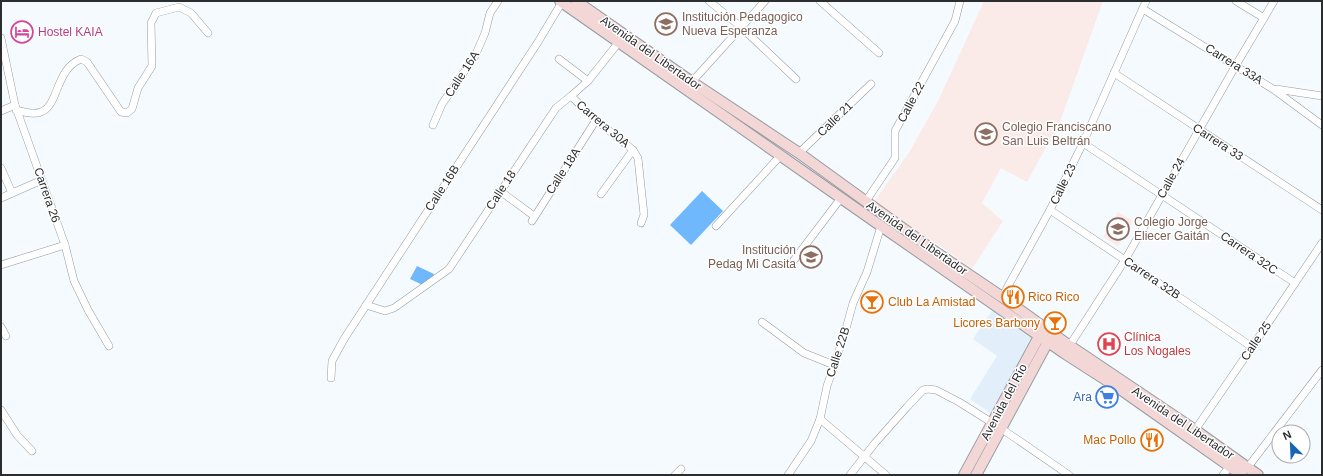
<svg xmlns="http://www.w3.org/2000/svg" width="1323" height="476" font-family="Arial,sans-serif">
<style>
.built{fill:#e2effa}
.education{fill:#fbebe8}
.water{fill:#70b8fe}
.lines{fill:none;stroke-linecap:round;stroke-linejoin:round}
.minor-casing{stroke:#959ba1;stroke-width:8}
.secondary-casing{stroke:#959ba1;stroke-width:12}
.minor{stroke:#fff;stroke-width:7}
.secondary{stroke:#f3d7d6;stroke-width:10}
.labels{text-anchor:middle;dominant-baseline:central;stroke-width:3;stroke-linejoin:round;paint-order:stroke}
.education-label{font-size:12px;fill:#785e54;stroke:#fff;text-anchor:start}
.hotel-label{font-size:12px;fill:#b23c85;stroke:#fff;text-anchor:start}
.street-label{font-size:12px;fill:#2b2d2f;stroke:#fff}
.food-label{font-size:12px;fill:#c56008;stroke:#fff;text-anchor:start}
.health-label{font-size:12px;fill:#be3a42;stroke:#fff;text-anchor:start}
.shop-label{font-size:12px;fill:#366cbe;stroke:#fff;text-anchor:end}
</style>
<rect width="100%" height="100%" fill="#f5faff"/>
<path class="built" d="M994,308L1035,336L993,415L970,399L997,356L973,339Z"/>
<g class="education">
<path d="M984,1H1103L1060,122L1027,182L1001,168L982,203L1003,221L972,269L942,247L873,203L910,151L939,99Z"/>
<path d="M1118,212L1133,221L1118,246L1103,237Z"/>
</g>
<g class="water">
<path d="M702,191L723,211L691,245L670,225Z"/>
<path d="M417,266L434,274L427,287L410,279Z"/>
</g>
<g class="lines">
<g class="minor-casing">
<g id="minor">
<path d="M709,1L741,27L796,79"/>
<path d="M820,1L879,53"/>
<path d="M1236,1L1264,18"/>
<path d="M1143,9L1273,89L1322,125"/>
<path d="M1,38L15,105L65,245L74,281L88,310L109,346"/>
<path d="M559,59L588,81"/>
<path d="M1114,73L1322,210"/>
<path d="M689,85L765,1"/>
<path d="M1276,89L1322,96"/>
<path d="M571,96L596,120L633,150L638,158L644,215L641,223"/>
<path d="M16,110C24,112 34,115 41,112C59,106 55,69 81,59L87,62L121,112L127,113L132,109L138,88L152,66L151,23L156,13L179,7L191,13L208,33"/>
<path d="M1,111L15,105"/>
<path d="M433,125L442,104L475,56L485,33L490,13L498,1"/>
<path d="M1083,143L1295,283"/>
<path d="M799,153L871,84"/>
<path d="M1,168L12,193"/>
<path d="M500,191L534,216"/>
<path d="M601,194L633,150"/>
<path d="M1,198L42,180"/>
<path d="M866,201L895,158V131L955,21L960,1"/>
<path d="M1050,210L1125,260L1252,347"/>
<path d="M532,221L596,120"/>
<path d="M716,226L781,155"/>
<path d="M794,260L841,198"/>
<path d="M1,265L65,245"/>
<path d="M1002,297L1050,210L1083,143L1146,1"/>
<path d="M366,305L385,311L394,308L449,269L556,108L571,96L588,81L619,42"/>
<path d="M762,322L804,353L834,365"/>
<path d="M1,327L6,336"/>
<path d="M1068,348L1125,260L1236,65L1274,1"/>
<path d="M331,378L332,361L344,339L538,42L562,2"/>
<path d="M1,410L17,435L32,451"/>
<path d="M820,419L886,475"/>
<path d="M1193,433L1252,347L1322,243"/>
<path d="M1248,467L1322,370"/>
<path d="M675,475L681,469"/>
<path d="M788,475L811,441L820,419L827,386L844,336L853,303L867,272L881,226"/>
<path d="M850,475L875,443L907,407L923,390L928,389L936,390L959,402L1002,429L1069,475"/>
<path d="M1223,475L1230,466"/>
</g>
</g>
<g class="secondary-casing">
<g id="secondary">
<path d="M560,1L881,226L1064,353L1120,389L1242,475"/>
<path d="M576,1L692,82L799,153L937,253L1002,297L1070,346L1195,430L1258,475"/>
<path d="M964,475L1042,331"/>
<path d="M976,475L1051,336"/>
</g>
</g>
<use href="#minor" class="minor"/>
<use href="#secondary" class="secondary"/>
</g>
<defs>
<g id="school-ring" transform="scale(1.15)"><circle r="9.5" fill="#fff" stroke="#8d6e63" stroke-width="1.5"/><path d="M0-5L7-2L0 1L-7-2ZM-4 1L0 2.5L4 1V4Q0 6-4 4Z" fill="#8d6e63"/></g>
<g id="hotel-ring" transform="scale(1.15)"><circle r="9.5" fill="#fff" stroke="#d1479c" stroke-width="1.5"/><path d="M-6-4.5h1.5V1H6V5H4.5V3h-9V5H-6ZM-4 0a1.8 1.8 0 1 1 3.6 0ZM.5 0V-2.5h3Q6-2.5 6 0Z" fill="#d1479c"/></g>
<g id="restaurant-ring" transform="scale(1.15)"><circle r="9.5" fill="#fff" stroke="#e8710a" stroke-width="1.5"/><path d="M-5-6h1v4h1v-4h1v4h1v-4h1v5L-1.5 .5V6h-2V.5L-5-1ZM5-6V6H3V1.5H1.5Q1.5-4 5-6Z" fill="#e8710a"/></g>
<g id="bar-ring" transform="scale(1.15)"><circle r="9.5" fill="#fff" stroke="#e8710a" stroke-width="1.5"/><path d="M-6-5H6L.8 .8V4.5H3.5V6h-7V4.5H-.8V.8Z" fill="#e8710a"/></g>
<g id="hospital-ring" transform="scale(1.15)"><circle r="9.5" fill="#fff" stroke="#e0444e" stroke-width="1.5"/><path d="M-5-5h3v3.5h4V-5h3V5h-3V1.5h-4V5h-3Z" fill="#e0444e"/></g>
<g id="supermarket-ring" transform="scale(1.15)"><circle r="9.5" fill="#fff" stroke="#3f7fe0" stroke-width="1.5"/><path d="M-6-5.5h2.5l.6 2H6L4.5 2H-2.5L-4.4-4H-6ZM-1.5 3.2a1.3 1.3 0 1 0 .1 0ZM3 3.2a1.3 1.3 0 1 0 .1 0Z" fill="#3f7fe0"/></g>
</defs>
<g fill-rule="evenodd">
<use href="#school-ring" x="666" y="24"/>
<use href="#hotel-ring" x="22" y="32"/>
<use href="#school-ring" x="986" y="134"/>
<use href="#school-ring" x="1118" y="229"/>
<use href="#school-ring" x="811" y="257"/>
<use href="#restaurant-ring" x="1013" y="297"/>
<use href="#bar-ring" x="872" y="302"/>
<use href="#bar-ring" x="1055" y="323"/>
<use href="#hospital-ring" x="1109" y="344"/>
<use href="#supermarket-ring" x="1107" y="397"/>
<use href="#restaurant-ring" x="1152" y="440"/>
</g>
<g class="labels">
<g class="education-label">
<text x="682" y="17">Institución Pedagogico<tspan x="682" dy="14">Nueva Esperanza</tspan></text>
<text x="1002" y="127">Colegio Franciscano<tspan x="1002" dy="14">San Luis Beltrán</tspan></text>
<text x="1134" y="222">Colegio Jorge<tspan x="1134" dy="14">Eliecer Gaitán</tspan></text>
<text x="796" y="250" text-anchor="end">Institución<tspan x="796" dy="14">Pedag Mi Casita</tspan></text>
</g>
<g class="hotel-label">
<text x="38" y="32">Hostel KAIA</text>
</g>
<g class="street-label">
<text transform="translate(651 53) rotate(35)">Avenida del Libertador</text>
<text transform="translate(1234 64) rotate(32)">Carrera 33A</text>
<text transform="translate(462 74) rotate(-57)">Calle 16A</text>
<text transform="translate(911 102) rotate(-62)">Calle 22</text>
<text transform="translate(835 119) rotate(-44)">Calle 21</text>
<text transform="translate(603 124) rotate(40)">Carrera 30A</text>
<text transform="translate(1218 142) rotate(33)">Carrera 33</text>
<text transform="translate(563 171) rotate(-57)">Calle 18A</text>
<text transform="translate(1171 178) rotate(-61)">Calle 24</text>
<text transform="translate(1063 184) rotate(-64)">Calle 23</text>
<text transform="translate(442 188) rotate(-57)">Calle 16B</text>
<text transform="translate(501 190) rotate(-57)">Calle 18</text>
<text transform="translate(47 195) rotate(71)">Carrera 26</text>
<text transform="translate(917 238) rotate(35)">Avenida del Libertador</text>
<text transform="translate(1249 253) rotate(34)">Carrera 32C</text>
<text transform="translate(1152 278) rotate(34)">Carrera 32B</text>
<text transform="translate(1256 341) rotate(-56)">Calle 25</text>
<text transform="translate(838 352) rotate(-72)">Calle 22B</text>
<text transform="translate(1004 402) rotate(-62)">Avenida del Río</text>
<text transform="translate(1183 423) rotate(34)">Avenida del Libertador</text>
</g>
<g class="food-label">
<text x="1028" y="297">Rico Rico</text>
<text x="888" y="302">Club La Amistad</text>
<text x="1040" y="323" text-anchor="end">Licores Barbony</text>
<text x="1136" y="440" text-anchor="end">Mac Pollo</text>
</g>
<g class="health-label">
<text x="1124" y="337">Clínica<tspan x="1124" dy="14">Los Nogales</tspan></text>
</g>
<g class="shop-label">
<text x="1092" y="397">Ara</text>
</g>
</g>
<rect width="1323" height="476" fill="none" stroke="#2b2d2f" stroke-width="4"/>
<g transform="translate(1291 444) rotate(336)"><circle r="19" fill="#ffffff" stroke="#aaabac"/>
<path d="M0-3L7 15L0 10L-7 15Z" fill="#1764b3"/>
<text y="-6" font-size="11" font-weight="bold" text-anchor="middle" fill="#2b2d2f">N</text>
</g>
</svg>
